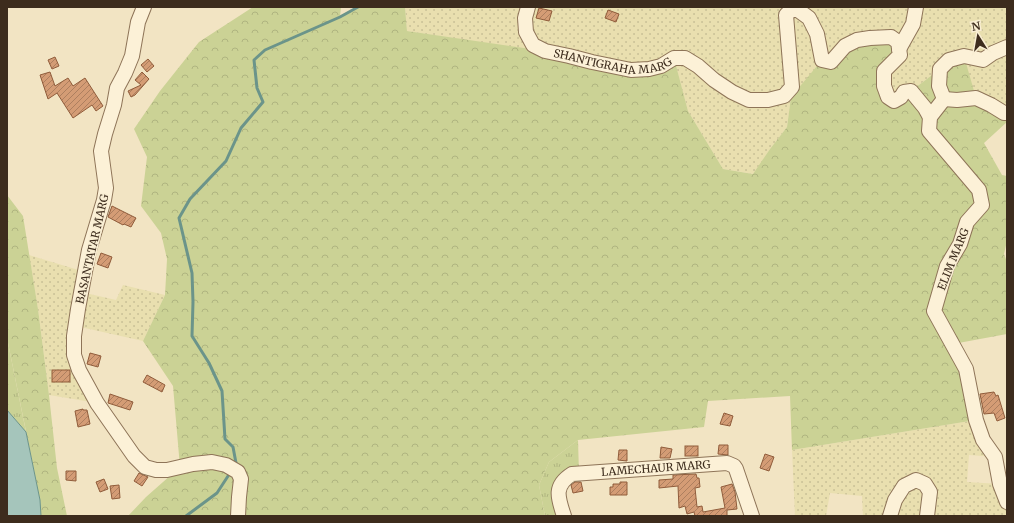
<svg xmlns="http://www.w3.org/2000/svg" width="1014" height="523" font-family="Merriweather,serif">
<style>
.farmland{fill:url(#farmland-dots)}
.grass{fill:url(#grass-tufts)}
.forest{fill:url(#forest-crowns)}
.water{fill:#a5c5bb;stroke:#6b948a}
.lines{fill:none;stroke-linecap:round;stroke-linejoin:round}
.stream{stroke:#6b948a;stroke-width:3}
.building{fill:url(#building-hatch);stroke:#905c3b}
.minor-casing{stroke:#8e7458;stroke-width:16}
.minor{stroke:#fcf1d7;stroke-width:14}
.labels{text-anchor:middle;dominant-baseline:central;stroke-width:3;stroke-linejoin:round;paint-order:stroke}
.street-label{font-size:11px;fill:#3d2c1d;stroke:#f9eed3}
</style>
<defs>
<pattern id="farmland-dots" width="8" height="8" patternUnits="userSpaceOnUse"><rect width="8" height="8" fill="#e9dfaf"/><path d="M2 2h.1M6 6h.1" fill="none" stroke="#c9c096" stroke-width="1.8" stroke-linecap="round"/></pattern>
<pattern id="grass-tufts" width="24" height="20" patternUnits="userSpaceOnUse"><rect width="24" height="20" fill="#cbd295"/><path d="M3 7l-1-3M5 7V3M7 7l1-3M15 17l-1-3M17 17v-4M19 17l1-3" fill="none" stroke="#afb480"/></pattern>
<pattern id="forest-crowns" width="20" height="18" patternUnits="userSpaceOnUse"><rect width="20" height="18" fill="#cbd295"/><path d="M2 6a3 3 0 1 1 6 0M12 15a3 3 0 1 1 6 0" fill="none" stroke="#afb480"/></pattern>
<pattern id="building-hatch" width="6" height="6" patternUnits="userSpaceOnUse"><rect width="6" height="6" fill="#d49c75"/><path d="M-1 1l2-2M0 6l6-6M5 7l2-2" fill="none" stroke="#ad7f5f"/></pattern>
</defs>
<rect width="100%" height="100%" fill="#f2e4c3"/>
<g class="farmland">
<path d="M405,7H1007V113L940,69L911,91L901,97H791L787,127L770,149L754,174L723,169L688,111L674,59L649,69L407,31Z"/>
<path d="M29,255L85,272L81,292L116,300L123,285L165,295L143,341L76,326L74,336L97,403L49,395L38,309Z"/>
<path d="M976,420L995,457L969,455L967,482L1000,484L1007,502V516H863L862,496L830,493L826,516H795L792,450Z"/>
</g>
<g class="grass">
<path d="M7,338L26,432L7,410Z"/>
<path d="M578,440L579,473L565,478L564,516H545L539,485L549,462Z"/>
</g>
<g class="forest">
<path d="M253,7H341L340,17L358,7H405L407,31L545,51L631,70L674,58L688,111L723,169L753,174L770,149L787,127L791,97L822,60L845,46L898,42L884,71L888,97L911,91L940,69L964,56L976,98L1007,113V122L984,143L1002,175L1007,176V241L1004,254L1007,262V334L953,344L976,420L792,450L790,396L708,401L704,427L578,440L549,462L539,485L545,516H128L146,497L180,467L173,386L143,341L165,295L167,259L161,233L141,206L147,157L134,129L160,91L199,42Z"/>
<path d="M7,195L23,216L38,309L49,395L57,468L67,516H41L40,500L7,338Z"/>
</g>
<path class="water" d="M7,410L26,432L40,500L41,516H7Z"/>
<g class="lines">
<g class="stream">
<path d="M234,466L236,463L233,447L225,439L222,391L209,363L192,336L193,302L192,273L179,218L190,199L226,161L241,128L263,102L257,88L254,60L265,50L340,17L358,7"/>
<path d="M186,516L217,493L230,473"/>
</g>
</g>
<g class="building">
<path d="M539,8L552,11L549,21L536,18Z"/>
<path d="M608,10L619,14L616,22L605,18Z"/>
<path d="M55,57L59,66L52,69L48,60Z"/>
<path d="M148,59L154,66L147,72L141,65Z"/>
<path d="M50,72L55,86L68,78L73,86L85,78L103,106L96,111L92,105L73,118L57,93L48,99L40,75Z"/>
<path d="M142,72L149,79L135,95L131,97L128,91L141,85L135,80Z"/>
<path d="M112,206L136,218L131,227L124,224L123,225L108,217Z"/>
<path d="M101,253L112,257L108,268L97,264Z"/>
<path d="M90,353L101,356L98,367L87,364Z"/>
<rect x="52" y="370" width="18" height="12"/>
<path d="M147,375L165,385L162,392L143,382Z"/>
<path d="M994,392L996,396L998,395L1005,418L997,421L994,413L984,414L980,394Z"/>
<path d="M110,394L133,402L130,410L108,403Z"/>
<path d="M83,409V410H87L90,424L78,427L75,411Z"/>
<path d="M724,413L733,416L730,426L720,424Z"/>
<path d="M719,445H728V455L718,454Z"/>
<rect x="685" y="446" width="13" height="10"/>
<path d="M661,447L672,449L670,458H660Z"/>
<path d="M619,450H627V461L618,460Z"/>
<path d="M765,454L774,457L769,471L760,468Z"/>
<path d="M66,471H76V481L66,480Z"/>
<path d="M139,473L148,477L142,486L134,481Z"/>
<path d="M696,474L697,478H699L700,487L695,488L697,507L702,506L703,512L725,508L721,487L732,484L735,492L737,509L727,510V516H695L694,512L687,514L685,506L679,508L678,486L659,488V480L673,479V475Z"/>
<path d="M104,479L108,489L100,492L96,482Z"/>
<path d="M575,482H581L583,491L573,493L571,485Z"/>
<path d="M620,482H627V495H610V487H613V484H620Z"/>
<path d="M119,485L120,498L112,499L110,486Z"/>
</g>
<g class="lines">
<g class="minor-casing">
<g id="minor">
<path d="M144,7L138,22L132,56L125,73L117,88L114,105L105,134L101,151L106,188L104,200L89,250L78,309L74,336V355L79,370L97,403L134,456L145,467L156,470H167L193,464L212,462L226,465L238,472L241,479L239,497L238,516"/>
<path id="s1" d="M528,7L525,18L526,32L533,45L545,51L569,56L592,62L631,70L649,69L661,66L674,58H685L698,66L714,80L732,92L749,100H768L784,96L792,87L786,15L791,10H798L809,18L817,34L822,60L831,62L845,46L857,40L870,38L891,37L898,42L900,55L884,71V86L888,97L894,101L901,97L904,92L911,91L925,108L930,117"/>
<path d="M899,49L913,24L916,7"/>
<path d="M944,99L930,117L929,131L979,190L982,205L967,222L960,244L947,266L934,311L966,369L976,420L983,440L995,457L1000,484L1007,502"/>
<path d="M944,99L939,86L940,69L949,60L964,56L983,60L993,53L1007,47"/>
<path d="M944,99L957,100L976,98L991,105L1004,113H1007"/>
<path id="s2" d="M564,516C558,498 553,486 572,474L727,463L734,466L736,469L752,516"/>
<path d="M890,516L895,500L904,486L916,480L925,484L930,492L927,516"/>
</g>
</g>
<use href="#minor" class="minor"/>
</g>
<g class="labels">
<g class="street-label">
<text stroke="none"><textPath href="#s1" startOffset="123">SHANTIGRAHA MARG</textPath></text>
<text transform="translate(92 249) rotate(-77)">BASANTATAR MARG</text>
<text transform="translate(953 259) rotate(-68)">ELIM MARG</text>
<text stroke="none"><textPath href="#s2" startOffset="132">LAMECHAUR MARG</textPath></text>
</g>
</g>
<rect width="1014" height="523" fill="none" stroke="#3d2c1d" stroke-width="16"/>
<g transform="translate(978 36) rotate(349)" stroke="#f9eed3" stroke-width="3" paint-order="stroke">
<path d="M0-3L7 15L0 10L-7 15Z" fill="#3d2c1d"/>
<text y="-6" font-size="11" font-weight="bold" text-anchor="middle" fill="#3d2c1d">N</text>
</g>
</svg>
